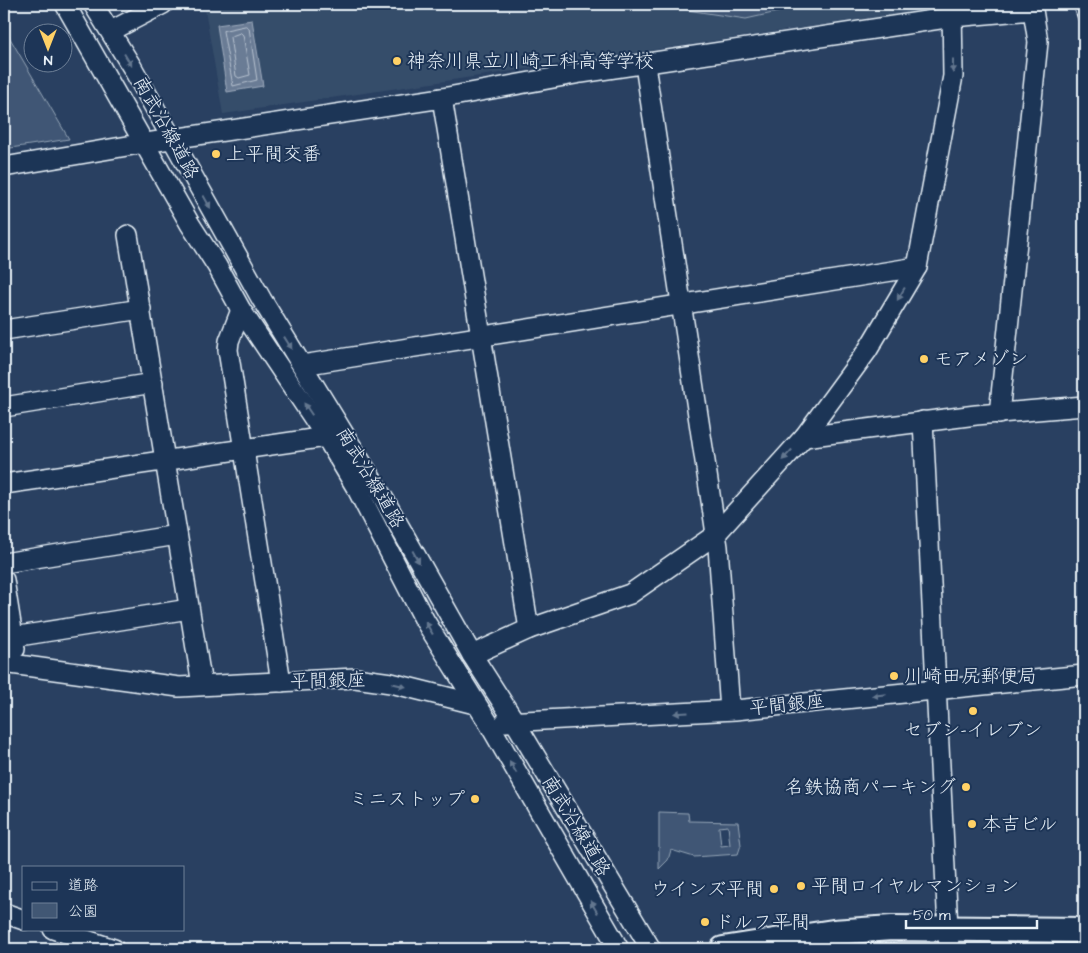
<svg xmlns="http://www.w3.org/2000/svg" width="1088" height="953" font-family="'Architects Daughter','Klee One',sans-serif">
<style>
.built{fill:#364d6b}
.green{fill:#415774;stroke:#94a4b6;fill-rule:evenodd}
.water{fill:#6b7c95;stroke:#9dabbd}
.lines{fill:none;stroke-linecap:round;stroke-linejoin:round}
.shore{stroke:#b6c2d0;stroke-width:1}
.minor-casing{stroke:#e8f1f8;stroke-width:22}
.major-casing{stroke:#e8f1f8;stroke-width:28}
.minor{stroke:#1d3557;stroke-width:19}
.major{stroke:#1d3557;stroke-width:24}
.rail-casing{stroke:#e8f1f8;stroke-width:5.5}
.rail{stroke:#1d3557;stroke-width:4;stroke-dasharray:11;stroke-linecap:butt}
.oneway{fill:#64778f}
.poi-dot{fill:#ffd166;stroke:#1d3557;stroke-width:2}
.labels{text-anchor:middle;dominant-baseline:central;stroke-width:4;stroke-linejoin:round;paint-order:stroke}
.poi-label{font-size:19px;fill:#e8f1f8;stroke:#1d3557;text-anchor:start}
.street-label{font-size:19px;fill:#e8f1f8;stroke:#1d3557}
</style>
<rect width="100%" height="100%" fill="#294061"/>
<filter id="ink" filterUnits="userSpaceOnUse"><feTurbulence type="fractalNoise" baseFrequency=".02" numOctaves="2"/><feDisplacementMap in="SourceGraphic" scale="10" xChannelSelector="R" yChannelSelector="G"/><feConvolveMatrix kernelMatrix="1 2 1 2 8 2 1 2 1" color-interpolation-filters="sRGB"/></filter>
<g filter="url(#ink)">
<path class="built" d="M204,4H937V8L223,114Z"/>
<g class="green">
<path d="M684,4H813L746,19L687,10Z"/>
<path d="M4,28L69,139L4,149Z"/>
<path d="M659,812L688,813L689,821L738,822L741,845L738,854L694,857L671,850L668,860L659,869ZM728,826L730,845L721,846L719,827Z"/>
</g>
<path class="water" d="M252,20L263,86L227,92L217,25Z"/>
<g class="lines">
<g class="shore">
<path d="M246,26L249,28L257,80L233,86L223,31Z"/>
<path d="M241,33L243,35L250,75L239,78L236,76L230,37Z"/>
</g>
<g class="minor-casing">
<g id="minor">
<path d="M65,4L190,224L217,266L241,310L326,437L357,489L425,621L488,722L619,949"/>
<path d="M93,4L132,67L262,300L385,501L472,655L515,722L651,949"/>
<path d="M111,31L163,4"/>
<path d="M645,65L718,547L730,710"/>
<path d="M442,98L529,629"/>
<path d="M4,167L145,143L442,98L581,73L953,17L1033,10L1038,42L999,414"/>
<path d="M128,235L202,685"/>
<path d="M241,310L229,341L228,350L281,682"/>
<path d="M4,330L141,309"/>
<path d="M302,365L917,267"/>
<path d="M4,407L153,383"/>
<path d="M923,421L949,949"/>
<path d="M804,437L976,415L1084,406"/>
<path d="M4,484L326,437"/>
<path d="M4,563L177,535"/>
<path d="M4,580L15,649"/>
<path d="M13,637L189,609"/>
<path d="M472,655L529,629L630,594L715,535L804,437L867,351L917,267L953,76L952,4"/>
<path d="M4,663L179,687L355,678L391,683L475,704"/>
<path d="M505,722L735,710L1084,675"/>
<path d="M4,913L24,920"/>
<path d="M53,929L114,949"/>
</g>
</g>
<g class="major-casing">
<path id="major" d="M723,949L833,932L892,928L1084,930"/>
</g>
<use href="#minor" class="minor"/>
<use href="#major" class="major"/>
<g class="rail-casing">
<g id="rail">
<path d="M1075,4L1084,30"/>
<path d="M1083,4L1084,7"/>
</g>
</g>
<use href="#rail" class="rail"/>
</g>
<defs><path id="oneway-solid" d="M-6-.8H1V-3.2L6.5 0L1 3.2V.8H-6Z" transform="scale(1.25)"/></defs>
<g class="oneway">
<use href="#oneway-solid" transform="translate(128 60) rotate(59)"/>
<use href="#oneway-solid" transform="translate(953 66) rotate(90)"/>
<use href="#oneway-solid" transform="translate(207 202) rotate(61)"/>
<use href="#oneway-solid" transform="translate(901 294) rotate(121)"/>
<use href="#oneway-solid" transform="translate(288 343) rotate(58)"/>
<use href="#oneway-solid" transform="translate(308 409) rotate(-124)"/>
<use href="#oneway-solid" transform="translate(787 455) rotate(133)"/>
<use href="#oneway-solid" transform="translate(416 557) rotate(61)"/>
<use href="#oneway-solid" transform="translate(429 628) rotate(-121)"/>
<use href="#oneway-solid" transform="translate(399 685) rotate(14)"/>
<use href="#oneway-solid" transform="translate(879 695) rotate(174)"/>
<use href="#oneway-solid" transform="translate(681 713) rotate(177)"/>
<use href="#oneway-solid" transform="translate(513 767) rotate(-119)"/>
<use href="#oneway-solid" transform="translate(594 907) rotate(-121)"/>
</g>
</g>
<g class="poi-dot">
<circle cx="397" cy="61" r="5"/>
<circle cx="216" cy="154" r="5"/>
<circle cx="924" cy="359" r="5"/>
<circle cx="894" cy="676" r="5"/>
<circle cx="973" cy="711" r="5"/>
<circle cx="966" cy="787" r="5"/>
<circle cx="475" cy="799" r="5"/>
<circle cx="972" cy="824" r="5"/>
<circle cx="801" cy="886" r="5"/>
<circle cx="774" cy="889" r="5"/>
<circle cx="705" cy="922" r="5"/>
</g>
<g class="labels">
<g class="poi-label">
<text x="407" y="61">神奈川県立川崎工科高等学校</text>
<text x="226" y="154">上平間交番</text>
<text x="934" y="359">モアメゾン</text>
<text x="904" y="676">川崎田尻郵便局</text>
<text x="973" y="730" text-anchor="middle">セブン-イレブン</text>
<text x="956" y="787" text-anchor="end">名鉄協商パーキング</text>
<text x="465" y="799" text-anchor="end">ミニストップ</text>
<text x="982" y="824">本吉ビル</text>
<text x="811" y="886">平間ロイヤルマンション</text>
<text x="764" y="889" text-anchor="end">ウインズ平間</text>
<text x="715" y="922">ドルフ平間</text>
</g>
<g class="street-label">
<text transform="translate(166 128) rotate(61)">南武沿線道路</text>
<text transform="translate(370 478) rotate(59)">南武沿線道路</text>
<text transform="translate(328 681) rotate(-1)">平間銀座</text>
<text transform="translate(787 705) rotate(-6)">平間銀座</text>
<text transform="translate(576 826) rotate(59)">南武沿線道路</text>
</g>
</g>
<rect width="1088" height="953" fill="none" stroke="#1d3557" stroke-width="20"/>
<rect x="10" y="10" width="1068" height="933" fill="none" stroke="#e8f1f8" stroke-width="2" filter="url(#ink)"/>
<rect x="22" y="866" width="162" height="65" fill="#1d3557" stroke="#6e8097"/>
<rect x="32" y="882" width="25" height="8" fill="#1d3557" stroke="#6e8097"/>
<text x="68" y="890" font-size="15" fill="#e8f1f8">道路</text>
<rect x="32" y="903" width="25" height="15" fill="#415774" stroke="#6e8097"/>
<text x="68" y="916" font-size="15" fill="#e8f1f8">公園</text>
<g transform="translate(48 48) rotate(180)"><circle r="24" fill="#1d3557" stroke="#6e8097"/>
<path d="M0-4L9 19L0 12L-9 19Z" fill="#ffd166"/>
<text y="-8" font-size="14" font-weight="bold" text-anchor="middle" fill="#e8f1f8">N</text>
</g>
<path d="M906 920v8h131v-8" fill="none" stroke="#e8f1f8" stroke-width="2.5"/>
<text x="913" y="920" font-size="15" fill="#e8f1f8" stroke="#1d3557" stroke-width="4" paint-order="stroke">50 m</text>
</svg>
